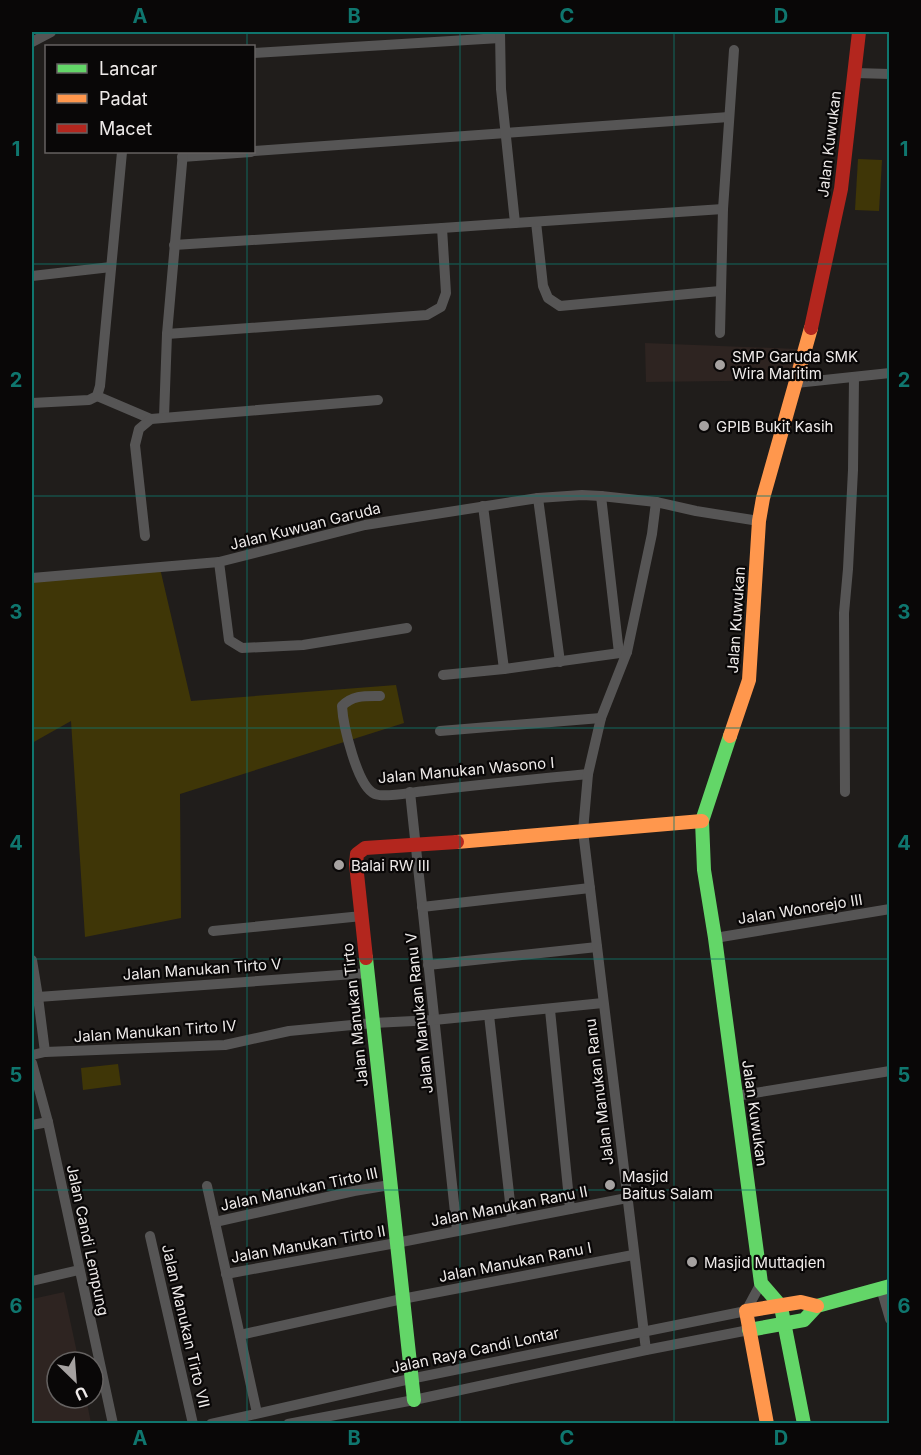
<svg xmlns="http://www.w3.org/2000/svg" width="921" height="1455" font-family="Inter,sans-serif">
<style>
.built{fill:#2e2421}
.green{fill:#3f3607}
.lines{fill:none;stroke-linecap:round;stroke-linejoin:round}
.street{stroke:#565555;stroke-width:10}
.fast{stroke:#63d668;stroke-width:14}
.slow{stroke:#ff974d;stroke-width:14}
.jam{stroke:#b3261e;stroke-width:14}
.grid{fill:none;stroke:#0f766e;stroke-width:1.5;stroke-opacity:0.55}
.poi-dot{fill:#a6a2a1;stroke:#090707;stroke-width:2}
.labels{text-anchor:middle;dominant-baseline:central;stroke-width:4.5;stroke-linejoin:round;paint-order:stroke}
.street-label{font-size:15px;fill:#eeeae9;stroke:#090707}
.poi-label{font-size:15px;fill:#eeeae9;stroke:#090707;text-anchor:start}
.neatline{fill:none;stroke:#0f766e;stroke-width:2}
.grid-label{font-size:20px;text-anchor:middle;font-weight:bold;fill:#0f766e}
</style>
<rect width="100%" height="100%" fill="#201d1b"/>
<g class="built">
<path d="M645,343L797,349L793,380L646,382Z"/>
<path d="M64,1292L79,1362H57V1398H86L91,1423H32V1299Z"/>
</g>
<g class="green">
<path d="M858,159L882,160L879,211L855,210Z"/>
<path d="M159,564L191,701L396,685L404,723L180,794L181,918L85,937L71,721L32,743V575Z"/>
<path d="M118,1064L121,1085L83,1090L81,1068Z"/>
</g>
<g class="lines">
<g class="street">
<path d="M32,42L51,32"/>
<path d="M254,53L500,38"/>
<path d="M855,73L890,74"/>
<path d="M254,151L729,117"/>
<path d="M182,157L251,152"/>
<path d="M536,222L543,286L548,298L560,306L720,291"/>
<path d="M515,223L723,209"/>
<path d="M442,228L515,223L501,89L500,32"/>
<path d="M32,276L111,267"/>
<path d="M720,333L723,209L734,50"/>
<path d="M167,334L427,315L441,307L446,293L442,228L174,245"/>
<path d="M796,383L890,373"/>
<path d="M97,396L151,419"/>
<path d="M32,403L89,400L97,396L100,386L122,152"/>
<path d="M164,417L167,334L183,152"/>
<path d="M601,496L619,653"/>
<path d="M538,498L560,662"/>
<path d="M483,506L504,669"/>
<path d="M145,536L135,445L139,429L151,419L378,400"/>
<path d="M32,578L219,562"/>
<path d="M407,628L303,645L242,648L229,640L219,562L365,525L538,498L582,495L601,496L656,502L696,511L759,521"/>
<path d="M443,675L504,669L627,652"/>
<path d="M380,696C365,696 353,695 342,706C343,724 357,787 375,794C384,798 413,792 425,791C479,785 534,779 588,774"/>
<path d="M440,731L601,718"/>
<path d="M410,792L457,1231"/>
<path d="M845,792L844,613L848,569L853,470L854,377"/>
<path d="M422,907L590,888"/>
<path d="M213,931L362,916"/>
<path d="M715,938L890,909"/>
<path d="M32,960L38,997L45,1052"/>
<path d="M428,965L597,947"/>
<path d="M38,997L368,973"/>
<path d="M550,1010L570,1209"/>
<path d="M489,1015L512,1220"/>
<path d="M32,1055L45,1052L225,1045L289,1031L373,1023L434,1020L603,1003"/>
<path d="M32,1063L48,1122L113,1424"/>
<path d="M736,1096L890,1071"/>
<path d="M32,1125L48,1122"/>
<path d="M207,1186L257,1413"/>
<path d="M215,1222L354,1191L390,1185"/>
<path d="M150,1236L193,1424"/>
<path d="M226,1274L396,1243L627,1198"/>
<path d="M32,1281L79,1270"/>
<path d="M881,1288L890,1319"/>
<path d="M240,1335L402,1299L633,1255"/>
<path d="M646,1350L583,831L588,774L601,718L627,652L652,534L656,502"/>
<path d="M211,1424L410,1379L746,1311L761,1283"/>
<path d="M288,1424L414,1400L646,1350L749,1330"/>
</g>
<g class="fast">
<path d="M730,736L702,821L704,870L715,938L761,1283L780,1305"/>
<path d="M366,958L414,1400"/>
<path d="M782,1312L804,1424"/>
<path d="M749,1330L804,1320L817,1306L890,1286"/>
</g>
<g class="slow">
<path d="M730,736L749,680L759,521L763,498L811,328"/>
<path d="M457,842L702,821"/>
<path d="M767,1424L746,1311L801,1302L817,1306"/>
</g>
<g class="jam">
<path d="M811,328L841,189L859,32"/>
<path d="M366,958L356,864L357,854L365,848L457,842"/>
</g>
</g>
<path class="grid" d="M247,32V46M460,32V1424M674,32V1424M247,152V1424M32,264H890M32,496H890M32,728H890M32,959H890M32,1190H890"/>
<g class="poi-dot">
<circle cx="720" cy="365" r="6"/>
<circle cx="704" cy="426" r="6"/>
<circle cx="339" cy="865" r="6"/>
<circle cx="610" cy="1185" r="6"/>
<circle cx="692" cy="1262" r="6"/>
</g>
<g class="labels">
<g class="street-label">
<text transform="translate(829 144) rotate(-83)">Jalan Kuwukan</text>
<text transform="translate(305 526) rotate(-14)">Jalan Kuwuan Garuda</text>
<text transform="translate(736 620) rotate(-86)">Jalan Kuwukan</text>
<text transform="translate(466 770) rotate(-5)">Jalan Manukan Wasono I</text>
<text transform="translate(800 909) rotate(-9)">Jalan Wonorejo III</text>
<text transform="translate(202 969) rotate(-4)">Jalan Manukan Tirto V</text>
<text transform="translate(419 1013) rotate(-96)">Jalan Manukan Ranu V</text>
<text transform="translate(355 1015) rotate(-96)">Jalan Manukan Tirto</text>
<text transform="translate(155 1031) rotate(-4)">Jalan Manukan Tirto IV</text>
<text transform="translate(599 1092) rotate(-97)">Jalan Manukan Ranu</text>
<text transform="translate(755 1113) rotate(82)">Jalan Kuwukan</text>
<text transform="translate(299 1189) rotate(-12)">Jalan Manukan Tirto III</text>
<text transform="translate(509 1206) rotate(-11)">Jalan Manukan Ranu II</text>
<text transform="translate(88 1240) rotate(78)">Jalan Candi Lempung</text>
<text transform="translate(308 1244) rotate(-10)">Jalan Manukan Tirto II</text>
<text transform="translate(515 1262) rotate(-11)">Jalan Manukan Ranu I</text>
<text transform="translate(186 1326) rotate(77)">Jalan Manukan Tirto VII</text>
<text transform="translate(475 1350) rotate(-12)">Jalan Raya Candi Lontar</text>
</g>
<g class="poi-label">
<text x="732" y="356">SMP Garuda SMK<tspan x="732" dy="17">Wira Maritim</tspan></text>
<text x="716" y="426">GPIB Bukit Kasih</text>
<text x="351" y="865">Balai RW III</text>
<text x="622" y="1176">Masjid<tspan x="622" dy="17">Baitus Salam</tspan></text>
<text x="704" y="1262">Masjid Muttaqien</text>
</g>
</g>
<rect width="921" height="1455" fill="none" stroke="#090707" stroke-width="66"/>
<rect x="45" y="45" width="210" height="108" fill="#090707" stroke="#656261" stroke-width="1.5"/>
<rect x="57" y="64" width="30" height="9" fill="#63d668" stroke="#656261" stroke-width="1.5"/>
<text x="99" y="75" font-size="18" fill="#eeeae9">Lancar</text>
<rect x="57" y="94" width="30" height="9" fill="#ff974d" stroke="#656261" stroke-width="1.5"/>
<text x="99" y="105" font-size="18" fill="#eeeae9">Padat</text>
<rect x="57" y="124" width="30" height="9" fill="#b3261e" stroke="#656261" stroke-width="1.5"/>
<text x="99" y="135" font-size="18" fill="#eeeae9">Macet</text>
<g transform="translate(75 1380) rotate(155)"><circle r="28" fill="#090707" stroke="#656261" stroke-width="1.5"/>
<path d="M0-4.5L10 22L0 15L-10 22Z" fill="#a6a2a1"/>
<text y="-9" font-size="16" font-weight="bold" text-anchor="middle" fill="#eeeae9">U</text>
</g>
<rect x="33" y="33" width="855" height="1389" class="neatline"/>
<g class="grid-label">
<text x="140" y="23">A</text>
<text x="354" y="23">B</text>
<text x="567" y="23">C</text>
<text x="781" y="23">D</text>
<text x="16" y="156">1</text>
<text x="904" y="156">1</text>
<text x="16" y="387">2</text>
<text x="904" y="387">2</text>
<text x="16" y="619">3</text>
<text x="904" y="619">3</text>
<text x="16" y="850">4</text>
<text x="904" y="850">4</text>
<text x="16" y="1082">5</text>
<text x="904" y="1082">5</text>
<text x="16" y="1313">6</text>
<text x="904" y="1313">6</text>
<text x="140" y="1445">A</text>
<text x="354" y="1445">B</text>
<text x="567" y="1445">C</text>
<text x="781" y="1445">D</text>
</g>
</svg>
